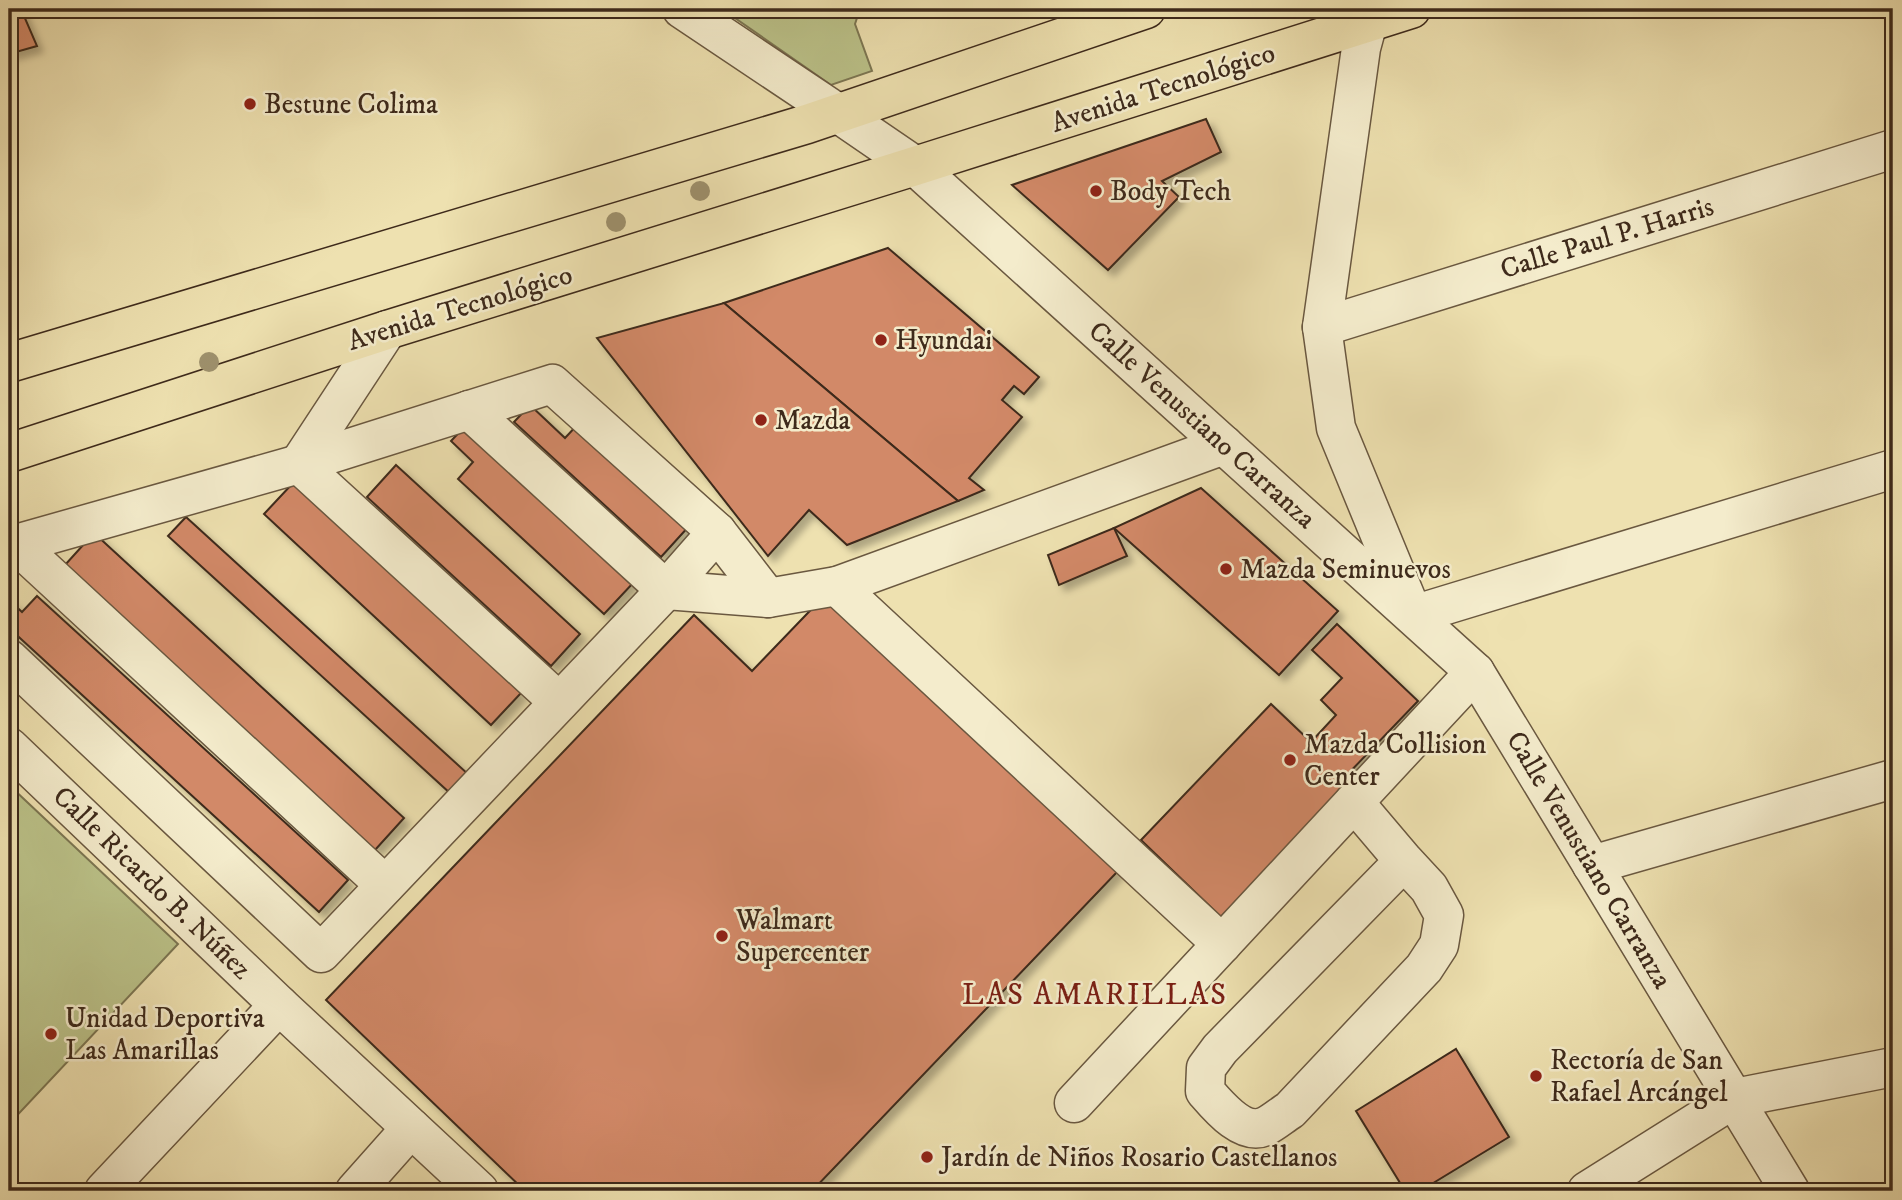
<svg xmlns="http://www.w3.org/2000/svg" width="1902" height="1200" font-family="'IM FELL DW Pica',serif">
<style>
.green{fill:#bbc289;stroke:#7c7652;stroke-width:2}
.building{fill:#d28967;stroke:#3e2a1b;stroke-width:2;filter:url(#shadow)}
.lines{fill:none;stroke-linecap:round;stroke-linejoin:round}
.minor-casing{stroke:#6a5840;stroke-width:41}
.major-casing{stroke:#3e2a1b;stroke-width:41}
.minor{stroke:#f4eccc;stroke-width:38}
.major{stroke:#eee1b0;stroke-width:38}
.tree{fill:#9e916d}
.poi-dot{fill:#8f2418;stroke:#f4eccc;stroke-width:2.5}
.labels{text-anchor:middle;dominant-baseline:central;stroke-width:5;stroke-linejoin:round;paint-order:stroke}
.street-label{font-size:28px;fill:#3e2a1b;stroke:#f4eccc}
.poi-label{font-size:28px;fill:#3e2a1b;stroke:#f4eccc;text-anchor:start}
.neighbourhood-label{font-size:30px;letter-spacing:2px;fill:#7a1f14;stroke:#f4eccc}
</style>
<defs>
<filter id="shadow"><feDropShadow dx="6" dy="6" stdDeviation="3.5" flood-color="#0004"/></filter>
</defs>
<rect width="100%" height="100%" fill="#eee1b0"/>
<filter id="stains"><feTurbulence type="fractalNoise" baseFrequency=".00286" numOctaves="4"/><feColorMatrix values="0 0 0 0 .2 0 0 0 0 .09 0 0 0 0 .02 0 0 0 .5 -.17"/></filter>
<radialGradient id="worn" r=".72"><stop offset=".6" stop-color="#630" stop-opacity="0"/><stop offset="1" stop-color="#630" stop-opacity=".3"/></radialGradient>
<g class="green">
<path d="M722,9H860L855,24L872,71L831,85Z"/>
<path d="M9,785L178,944L9,1124Z"/>
</g>
<g class="building">
<path d="M9,9H21L37,46L9,54Z"/>
<path d="M1206,119L1221,152L1162,181L1179,197L1108,270L1012,185Z"/>
<path d="M888,248L1039,377L1024,394L1014,386L1002,400L1022,417L969,478L984,490L958,501L724,303Z"/>
<path d="M724,303L958,501L847,545L809,510L768,556L597,338Z"/>
<path d="M530,405L565,438L579,423L690,525L661,557L514,422Z"/>
<path d="M465,426L634,582L604,614L458,479L473,462L451,441Z"/>
<path d="M396,465L580,634L551,666L367,497Z"/>
<path d="M293,483L521,693L491,725L264,514Z"/>
<path d="M1201,488L1338,611L1279,675L1114,528Z"/>
<path d="M186,517L469,775L451,794L168,536Z"/>
<path d="M1114,528L1127,556L1059,585L1048,555Z"/>
<path d="M94,533L404,818L375,850L65,565Z"/>
<path d="M828,592L1118,871L812,1191H525L326,1000L694,615L752,671Z"/>
<path d="M37,596L348,880L319,912L9,628V600L22,612Z"/>
<path d="M1337,624L1418,701L1345,777L1350,781L1221,917L1141,840L1271,704L1311,742L1336,715L1321,700L1342,678L1312,650Z"/>
<path d="M1456,1049L1509,1137L1420,1191H1405L1356,1111Z"/>
</g>
<g class="lines">
<g class="minor-casing">
<g id="minor">
<path d="M682,9L839,114L915,166L1475,672L1790,1191"/>
<path d="M1366,9L1368,22L1361,48L1322,327L1336,428L1413,615L1893,469"/>
<path d="M1322,327L1893,149"/>
<path d="M387,330L299,464L559,702"/>
<path d="M469,410L666,590L768,598L837,586L1224,445"/>
<path d="M9,542L16,544L299,464L552,384L717,532L768,598"/>
<path d="M9,548L16,544L385,885"/>
<path d="M837,586L1222,944"/>
<path d="M9,659L321,953L666,590L717,532"/>
<path d="M9,747L279,1005L479,1191"/>
<path d="M1354,802L1404,861L1220,1049L1206,1068L1205,1091C1218,1106 1243,1137 1266,1126C1274,1122 1282,1115 1290,1110L1424,968L1439,945L1444,915L1429,888L1404,861"/>
<path d="M1592,865L1893,779"/>
<path d="M1074,1103L1475,672"/>
<path d="M104,1191L279,1005"/>
<path d="M355,1191L411,1128"/>
<path d="M1587,1191L1735,1098L1893,1067"/>
</g>
</g>
<g class="major-casing">
<g id="major">
<path d="M9,363L807,124L1146,9"/>
<path d="M9,453L387,330L912,167L1411,9"/>
</g>
</g>
<use href="#minor" class="minor"/>
<use href="#major" class="major"/>
</g>
<g class="tree">
<circle cx="700" cy="191" r="10"/>
<circle cx="616" cy="222" r="10"/>
<circle cx="209" cy="362" r="10"/>
</g>
<g class="poi-dot">
<circle cx="250" cy="104" r="7"/>
<circle cx="1096" cy="191" r="7"/>
<circle cx="881" cy="340" r="7"/>
<circle cx="761" cy="420" r="7"/>
<circle cx="1226" cy="569" r="7"/>
<circle cx="1290" cy="760" r="7"/>
<circle cx="722" cy="936" r="7"/>
<circle cx="51" cy="1034" r="7"/>
<circle cx="1536" cy="1076" r="7"/>
<circle cx="927" cy="1157" r="7"/>
</g>
<g class="labels">
<g class="street-label">
<text transform="translate(1163 88) rotate(-18)">Avenida Tecnológico</text>
<text transform="translate(1607 238) rotate(-17)">Calle Paul P. Harris</text>
<text transform="translate(460 308) rotate(-17)">Avenida Tecnológico</text>
<text transform="translate(1202 425) rotate(42)">Calle Venustiano Carranza</text>
<text transform="translate(1589 860) rotate(59)">Calle Venustiano Carranza</text>
<text transform="translate(152 883) rotate(44)">Calle Ricardo B. Núñez</text>
</g>
<g class="poi-label">
<text x="264" y="104">Bestune Colima</text>
<text x="1110" y="191">Body Tech</text>
<text x="895" y="340">Hyundai</text>
<text x="775" y="420">Mazda</text>
<text x="1240" y="569">Mazda Seminuevos</text>
<text x="1304" y="744">Mazda Collision<tspan x="1304" dy="32">Center</tspan></text>
<text x="736" y="920">Walmart<tspan x="736" dy="32">Supercenter</tspan></text>
<text x="65" y="1018">Unidad Deportiva<tspan x="65" dy="32">Las Amarillas</tspan></text>
<text x="1550" y="1060">Rectoría de San<tspan x="1550" dy="32">Rafael Arcángel</tspan></text>
<text x="941" y="1157">Jardín de Niños Rosario Castellanos</text>
</g>
<g class="neighbourhood-label">
<text x="1095" y="995">LAS AMARILLAS</text>
</g>
</g>
<rect width="1902" height="1200" fill="none" stroke="#eee1b0" stroke-width="35"/>
<rect x="10" y="10" width="1881" height="1179" fill="none" stroke="#3e2a1b" stroke-width="3.5"/>
<rect x="18" y="18" width="1867" height="1165" fill="none" stroke="#3e2a1b" stroke-width="2"/>
<rect width="100%" height="100%" filter="url(#stains)"/>
<rect width="100%" height="100%" fill="url(#worn)"/>
</svg>
